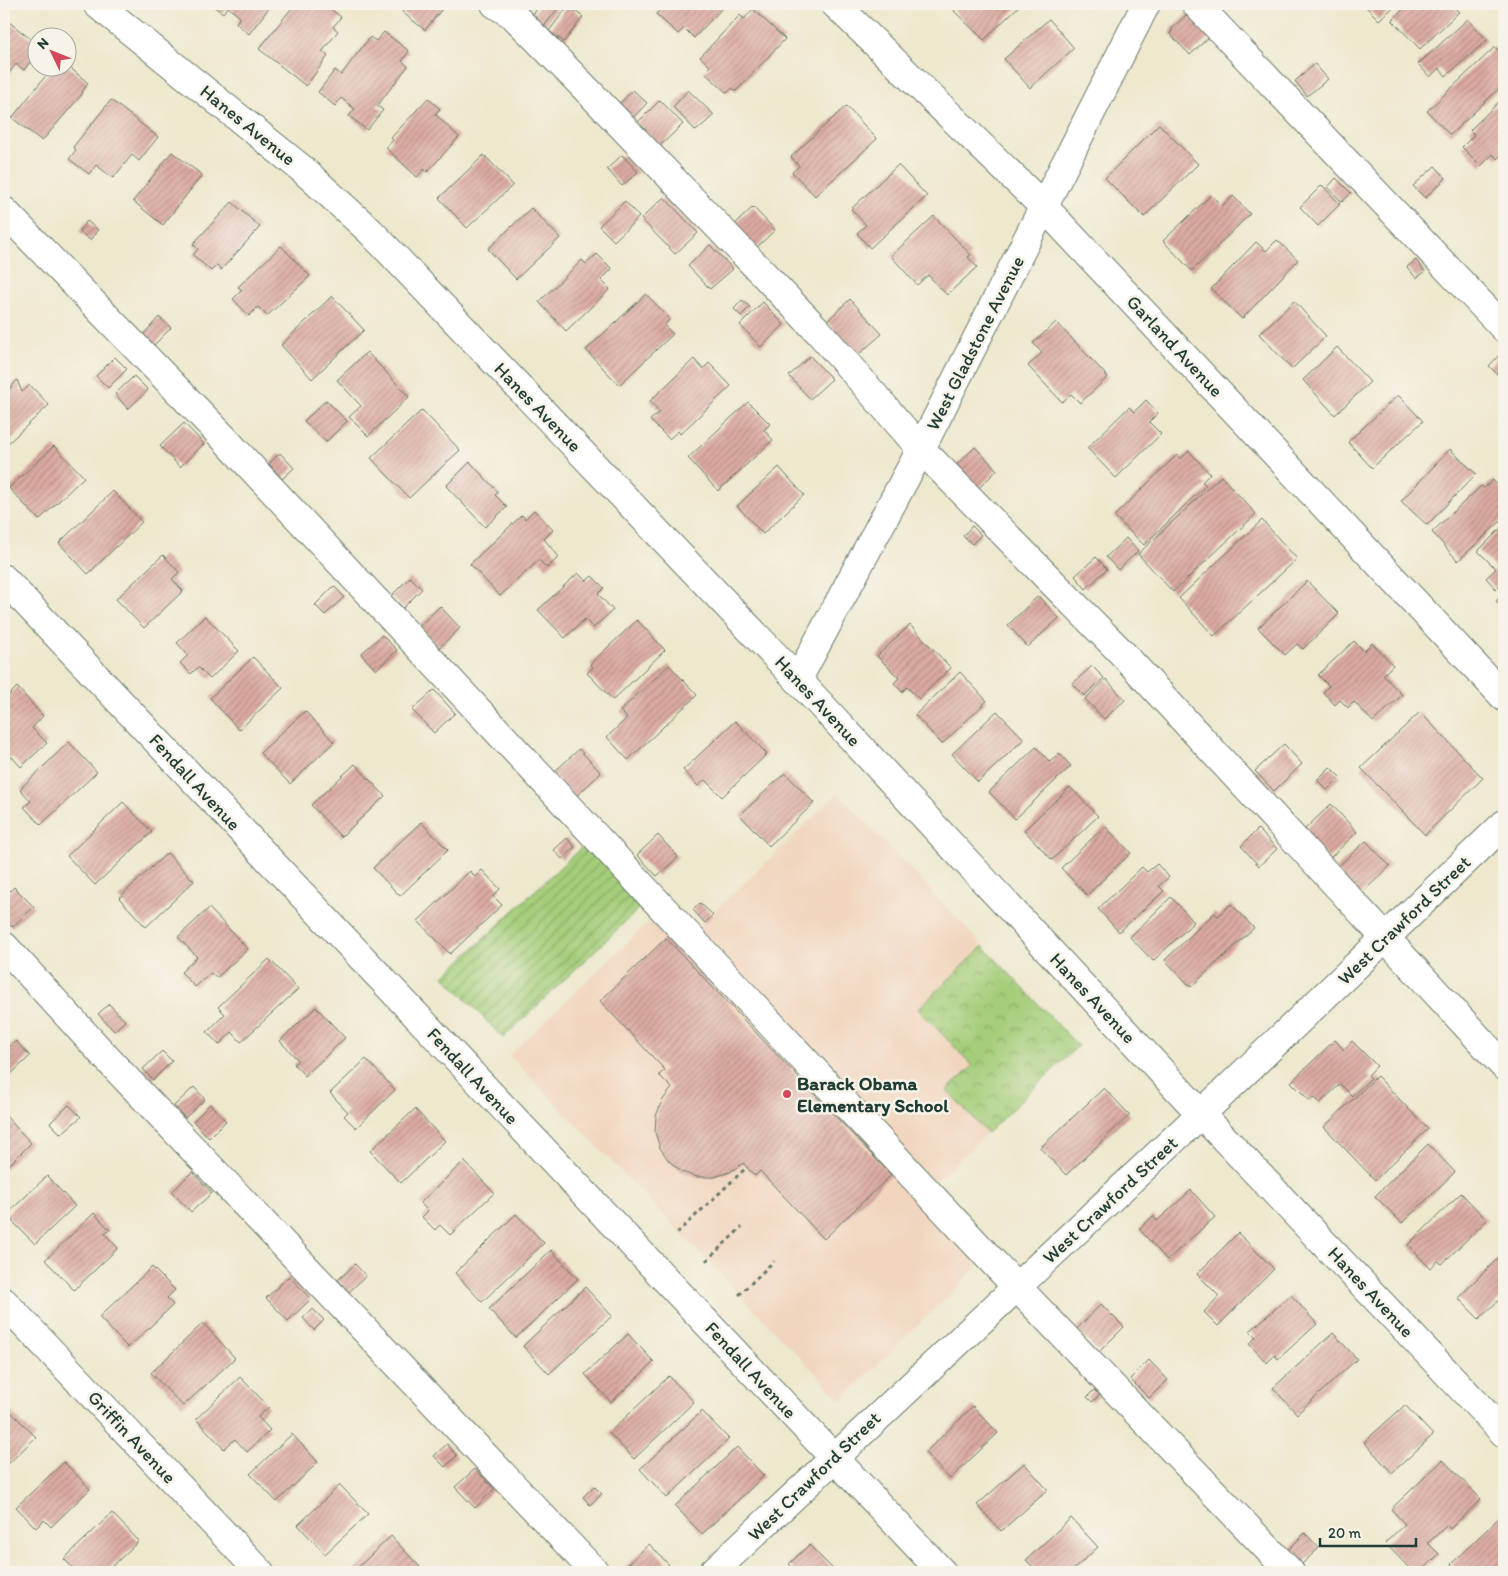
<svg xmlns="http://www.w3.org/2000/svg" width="1508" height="1576" font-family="Itim,sans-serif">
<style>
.built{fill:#f1d5bd}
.park{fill:url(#park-crowns);stroke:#628657}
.garden{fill:url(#garden-furrows);stroke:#628657}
.building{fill:url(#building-hatch)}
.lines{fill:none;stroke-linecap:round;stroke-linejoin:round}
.minor-casing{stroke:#67796a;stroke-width:30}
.path{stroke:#67796a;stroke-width:3;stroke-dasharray:4 4;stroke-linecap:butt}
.minor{stroke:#fff;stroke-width:28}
.poi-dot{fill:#d1495b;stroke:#f7f3e8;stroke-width:2}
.labels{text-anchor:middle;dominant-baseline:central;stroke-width:5;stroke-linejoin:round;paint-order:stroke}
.street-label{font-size:19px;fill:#1f3d34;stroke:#f7f3e8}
.poi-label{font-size:19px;font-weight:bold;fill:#1f3d34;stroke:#f7f3e8;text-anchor:start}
</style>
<defs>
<pattern id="park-crowns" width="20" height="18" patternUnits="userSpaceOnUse" patternTransform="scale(1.25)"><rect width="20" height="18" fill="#a5ce7a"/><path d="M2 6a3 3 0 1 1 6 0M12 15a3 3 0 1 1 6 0" fill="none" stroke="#86a865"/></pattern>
<pattern id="garden-furrows" width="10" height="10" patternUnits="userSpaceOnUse" patternTransform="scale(1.25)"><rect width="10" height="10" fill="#a5ce7a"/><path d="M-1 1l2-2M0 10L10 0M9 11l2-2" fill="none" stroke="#86a865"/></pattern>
<pattern id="building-hatch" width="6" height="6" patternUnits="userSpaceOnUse" patternTransform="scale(1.25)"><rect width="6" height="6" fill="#dcaaa1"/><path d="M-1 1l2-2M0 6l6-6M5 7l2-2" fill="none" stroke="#b28c84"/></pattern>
</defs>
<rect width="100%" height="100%" fill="#f7f3e8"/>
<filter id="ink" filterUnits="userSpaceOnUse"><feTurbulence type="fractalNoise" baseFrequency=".02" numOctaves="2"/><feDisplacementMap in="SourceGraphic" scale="10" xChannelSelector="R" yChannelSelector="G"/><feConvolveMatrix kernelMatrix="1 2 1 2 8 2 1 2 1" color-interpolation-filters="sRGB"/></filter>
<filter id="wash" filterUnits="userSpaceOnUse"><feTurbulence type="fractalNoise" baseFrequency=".0096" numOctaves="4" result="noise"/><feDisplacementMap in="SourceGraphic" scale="20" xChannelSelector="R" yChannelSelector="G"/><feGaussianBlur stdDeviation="1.12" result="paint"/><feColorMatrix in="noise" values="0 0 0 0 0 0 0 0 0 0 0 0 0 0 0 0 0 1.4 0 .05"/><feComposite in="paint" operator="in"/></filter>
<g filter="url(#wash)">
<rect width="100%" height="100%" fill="#eee8cd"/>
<path class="built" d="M838,793L1078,1046L932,1185L994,1251L841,1400L509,1055L671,901L697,928Z"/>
<path class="park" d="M983,946L1078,1046L987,1133L947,1090L973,1066L918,1009Z"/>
<path class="garden" d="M587,842L646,902L503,1038L444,976Z"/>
<g id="blocks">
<g class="building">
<path d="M210,4H272L249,34L236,23L240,17L228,7L223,13Z"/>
<path d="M295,4H314L320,8L324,4L341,17L333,27L338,31L322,52L328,56L306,86L259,49Z"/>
<path d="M408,4H446L425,30L402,12Z"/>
<path d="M541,4H552L558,8L542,29L529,20Z"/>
<path d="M666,4H726L694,38L684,28L678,34L656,14Z"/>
<path d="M962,4H1021L984,40L954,11Z"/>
<path d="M1363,4H1397L1379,20Z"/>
<path d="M1409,4H1450L1459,12L1420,49L1392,20Z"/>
<path d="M568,6L583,17L564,42L549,31Z"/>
<path d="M753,9L785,39L736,91L732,88L727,93L704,72L710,66L700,57L740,15L744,19Z"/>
<path d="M1188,13L1210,36L1190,55L1170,34L1173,27Z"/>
<path d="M4,18L38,45V52L24,70L16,64L4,80Z"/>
<path d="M1049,19L1074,48L1030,88L1004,59Z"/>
<path d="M1468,19L1487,40L1446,76L1439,68L1430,77L1418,64Z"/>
<path d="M384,32L409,51L402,61L408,66L377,106L383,110L367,130L349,116L355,109L341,98L335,106L318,92L335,70L341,75L370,37L376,41Z"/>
<path d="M1495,47L1504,56V84L1450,135L1427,111Z"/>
<path d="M1315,64L1328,79L1307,96L1295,81Z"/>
<path d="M68,66L88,83L82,92L83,93L42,141L12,118L52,68Z"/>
<path d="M633,90L647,103L631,120L617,106Z"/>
<path d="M688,90L714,115L696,131L673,107Z"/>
<path d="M1504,97V152L1497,159L1493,154L1481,166L1462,147L1474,135L1470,130Z"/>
<path d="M428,98L440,109L435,114L459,137L427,172L424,169L417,177L386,148L393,140L391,138Z"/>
<path d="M111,100L158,137L139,161L132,155L113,178L96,165L89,174L69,159L76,150L73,147Z"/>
<path d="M660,100L683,124L660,146L637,123Z"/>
<path d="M846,106L877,139L815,196L792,172L799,166L791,157Z"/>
<path d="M1159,124L1198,164L1144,217L1105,178Z"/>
<path d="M172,152L202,175L163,225L133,201Z"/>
<path d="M484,155L513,185L467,228L439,198Z"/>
<path d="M622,155L638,172L622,186L607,169Z"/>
<path d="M898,165L927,196L870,248L857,233L866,225L851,209Z"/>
<path d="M1435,166L1446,178L1425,198L1413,186Z"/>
<path d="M1336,178L1351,193L1342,202L1328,187Z"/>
<path d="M1322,185L1340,204L1318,226L1300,207Z"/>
<path d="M1211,195L1222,206L1233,196L1250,214L1192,271L1163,241Z"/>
<path d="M664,197L698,233L675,254L641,219Z"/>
<path d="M625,201L639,217L614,241L599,226Z"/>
<path d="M232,202L260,227L221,270L217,265L211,271L193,255L198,249L193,244Z"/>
<path d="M753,207L775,230L755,249L733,226Z"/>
<path d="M531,208L560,238L516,279L488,249Z"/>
<path d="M934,216L971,255L968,257L977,267L947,295L928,275L917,285L891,256Z"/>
<path d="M87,221L98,230L90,240L79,231Z"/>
<path d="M1277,240L1298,260L1242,319L1211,289L1256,242L1266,251Z"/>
<path d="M710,245L733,269L710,289L688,266Z"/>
<path d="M281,246L310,276L267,316L258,307L249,316L233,299L242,290L238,287Z"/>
<path d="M597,254L612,269L601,280L610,289L566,331L539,302L582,260L586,264Z"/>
<path d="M1416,260L1425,272L1416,278L1407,267Z"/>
<path d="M646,294L670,319L664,325L673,334L619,385L586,350Z"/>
<path d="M332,296L364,330L312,379L281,345Z"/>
<path d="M850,299L882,334L858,355L827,321Z"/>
<path d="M742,300L750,307L741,316L734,309Z"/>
<path d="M1294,301L1326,336L1292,369L1259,334Z"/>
<path d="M763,302L784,325L761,347L740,325Z"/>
<path d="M159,317L171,328L153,346L142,336Z"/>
<path d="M1056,322L1108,377L1080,403L1071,394L1062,402L1028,366L1042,353L1033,343Z"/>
<path d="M1337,347L1370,382L1335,415L1303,380Z"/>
<path d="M367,352L409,397L368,436L349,417L361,406L337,380Z"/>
<path d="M1502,352L1504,354V381L1489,366Z"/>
<path d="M810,356L832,379L810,399L789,376Z"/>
<path d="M115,357L127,369L108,388L96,376Z"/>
<path d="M694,359L703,369L709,363L731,386L680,434L678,431L669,439L650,420L660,412L650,401Z"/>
<path d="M134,376L148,390L128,409L115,394Z"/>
<path d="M17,380L22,392L30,385L49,405L4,447V396Z"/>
<path d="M1398,395L1423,421L1372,468L1348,442Z"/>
<path d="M326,400L347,421L326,442L304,421Z"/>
<path d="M1146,400L1158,413L1149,422L1161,434L1116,478L1087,448L1129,407L1134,412Z"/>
<path d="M748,402L770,424L764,430L773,440L718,491L688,458Z"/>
<path d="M422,410L460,450L409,498L371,458Z"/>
<path d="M184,423L204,444L180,467L160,446Z"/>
<path d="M54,446L84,477L39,520L9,488Z"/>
<path d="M975,447L997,470L978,489L955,466Z"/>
<path d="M1450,449L1476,474L1427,525L1401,501Z"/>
<path d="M1189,451L1210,474L1202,482L1206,485L1144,545L1114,516L1177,455L1181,459Z"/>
<path d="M280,453L294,468L282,479L269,464Z"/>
<path d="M470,462L498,492L495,495L507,507L485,527L446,486Z"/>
<path d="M779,467L804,495L763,534L737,506Z"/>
<path d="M1221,476L1256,514L1173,592L1138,554Z"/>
<path d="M1493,480L1504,493V518L1458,561L1432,532L1481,486L1484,488Z"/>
<path d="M113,491L142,522L88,574L59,543Z"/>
<path d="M534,510L553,530L544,539L559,557L547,568L539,560L500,596L470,564L522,515L525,519Z"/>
<path d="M1262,520L1297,559L1214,636L1179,598Z"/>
<path d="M1504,525V581L1496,589L1486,578L1496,569L1478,551Z"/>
<path d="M972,526L981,535L972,544L963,536Z"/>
<path d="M1126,538L1138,551L1118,570L1106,557Z"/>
<path d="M163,555L179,572L172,579L183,591L144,628L116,599Z"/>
<path d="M1096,557L1107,569L1086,589L1075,576Z"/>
<path d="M578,573L586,581L592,576L604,588L598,594L613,610L593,628L585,619L565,638L538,610Z"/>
<path d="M410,577L422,589L403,608L391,596Z"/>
<path d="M1307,581L1339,614L1303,649L1297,644L1285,655L1258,628Z"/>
<path d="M334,586L344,597L325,615L315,605Z"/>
<path d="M1504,594V610L1496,601Z"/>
<path d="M1038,596L1059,618L1028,647L1008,625Z"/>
<path d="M440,606L460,628L439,648L419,626Z"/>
<path d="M205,616L239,651L210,679L198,667L191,674L180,663L188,655L177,643Z"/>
<path d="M637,620L665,650L613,700L587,673L593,667L590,664Z"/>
<path d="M910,625L951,668L919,699L907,687L902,692L894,683L899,678L877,656Z"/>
<path d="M382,635L397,650L376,670L361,654Z"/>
<path d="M1354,641L1364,651L1372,643L1393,665L1383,675L1402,695L1373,722L1354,702L1348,708L1340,700L1335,705L1323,692L1329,686L1318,675Z"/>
<path d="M253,657L283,688L239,730L210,698Z"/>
<path d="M669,665L697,695L628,760L607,737L627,718L620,711Z"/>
<path d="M1092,666L1104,678L1084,696L1072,684Z"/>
<path d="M960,672L987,701L942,744L915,715Z"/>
<path d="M1106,679L1125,700L1104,719L1085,699Z"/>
<path d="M17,687L43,716L32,728L47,743L21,767L12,757L4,764V700Z"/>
<path d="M434,690L455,713L434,733L412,710Z"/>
<path d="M305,711L334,742L290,784L260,753Z"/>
<path d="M997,711L1024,739L978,782L952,754Z"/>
<path d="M1420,712L1483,778L1425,835L1361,768Z"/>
<path d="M735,721L767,754L722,797L705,780L698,786L683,770Z"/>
<path d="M69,742L97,772L41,825L24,807L31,801L20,789Z"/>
<path d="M1284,744L1302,764L1274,791L1255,771Z"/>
<path d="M1036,747L1050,762L1059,753L1071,766L1015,819L989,792Z"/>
<path d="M579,749L601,773L574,798L552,774Z"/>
<path d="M355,764L385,796L341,837L311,805Z"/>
<path d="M1330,767L1340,777L1327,790L1317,780Z"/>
<path d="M785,773L814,803L769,846L740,815Z"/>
<path d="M1070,787L1098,816L1052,860L1024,830Z"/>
<path d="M123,802L152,832L95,885L67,856Z"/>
<path d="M1331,804L1357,832L1329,859L1303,831Z"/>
<path d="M421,822L448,850L400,896L373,868Z"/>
<path d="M1105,826L1131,853L1087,895L1061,868Z"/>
<path d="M1258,829L1277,849L1259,866L1241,846Z"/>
<path d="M658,835L678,857L657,876L637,855Z"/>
<path d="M567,838L575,847L562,859L554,850Z"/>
<path d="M1366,841L1390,866L1360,895L1335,869Z"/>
<path d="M167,853L194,881L146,927L119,898Z"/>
<path d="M1157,864L1169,877L1159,886L1164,891L1119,932L1098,909L1142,867L1147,872Z"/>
<path d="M482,870L500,889L493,896L502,905L450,954L418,921L470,871L475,877Z"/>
<path d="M14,887L34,907L12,927L4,919V897Z"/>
<path d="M1171,897L1194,922L1153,961L1130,937Z"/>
<path d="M700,903L713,915L705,923L693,910Z"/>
<path d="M1231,904L1254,928L1191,987L1165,960L1214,913L1218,916Z"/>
<path d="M209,908L248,949L216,978L211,973L195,987L181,972L197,957L178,937Z"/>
<path d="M666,938L891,1175L824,1239L760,1171L755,1176L743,1163L730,1172L714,1177H697L682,1172L669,1161L660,1148L655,1132L656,1116L662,1101L672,1088L659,1075L665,1070L600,1001Z"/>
<path d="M269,959L298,989L241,1042L232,1032L219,1045L207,1032L225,1014L218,1007Z"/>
<path d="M109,1004L125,1021L114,1031L98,1014Z"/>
<path d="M316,1007L345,1038L305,1076L294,1064L298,1060L280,1041Z"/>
<path d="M1335,1040L1344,1050L1352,1041L1377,1066L1368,1075L1371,1078L1352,1096L1340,1084L1320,1103L1314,1097L1310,1101L1291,1082Z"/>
<path d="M16,1041L30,1056L7,1078L4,1075V1052Z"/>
<path d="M162,1051L172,1061L153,1080L143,1069Z"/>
<path d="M366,1059L395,1090L356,1128L344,1116L348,1112L330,1093Z"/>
<path d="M1377,1076L1428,1129L1375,1180L1324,1127Z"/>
<path d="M194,1087L205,1099L185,1118L174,1106Z"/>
<path d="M1104,1088L1130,1115L1066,1175L1040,1148Z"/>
<path d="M210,1104L226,1121L209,1138L193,1121Z"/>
<path d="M69,1105L81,1117L61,1134L50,1123Z"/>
<path d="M415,1109L445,1141L401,1183L370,1151Z"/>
<path d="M4,1114L31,1143L4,1170Z"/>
<path d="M1428,1144L1455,1172L1402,1223L1375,1196Z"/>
<path d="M464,1161L494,1193L450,1235L440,1225L435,1230L422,1217L428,1211L420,1203Z"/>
<path d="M192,1172L212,1193L191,1212L172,1192Z"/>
<path d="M47,1176L75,1206L35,1244L6,1215Z"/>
<path d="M1191,1190L1215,1217L1167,1260L1139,1229L1153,1216L1157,1221Z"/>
<path d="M1461,1193L1487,1220L1442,1264L1438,1261L1430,1268L1408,1245Z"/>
<path d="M94,1213L110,1230L105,1234L118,1248L74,1290L45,1260Z"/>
<path d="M516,1214L544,1243L482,1302L455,1273Z"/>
<path d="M1238,1233L1274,1269L1218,1326L1204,1312L1219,1296L1197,1274Z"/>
<path d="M551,1250L578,1279L516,1338L489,1309Z"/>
<path d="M1504,1252V1295L1479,1319L1458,1298Z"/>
<path d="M355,1264L366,1276L349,1292L338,1280Z"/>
<path d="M152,1267L175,1290L167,1298L173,1305L128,1348L99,1317Z"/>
<path d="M289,1276L311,1299L288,1321L266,1298Z"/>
<path d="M585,1287L612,1316L549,1374L523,1346Z"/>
<path d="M1291,1295L1317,1324L1278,1359L1275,1355L1267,1363L1249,1344L1256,1337L1250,1331Z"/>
<path d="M1101,1304L1124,1327L1099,1352L1076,1330Z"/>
<path d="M313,1309L324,1320L314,1330L303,1318Z"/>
<path d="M203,1323L235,1358L183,1406L151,1373Z"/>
<path d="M1333,1333L1357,1359L1297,1414L1273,1388Z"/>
<path d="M628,1334L654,1362L611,1402L585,1374Z"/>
<path d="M1149,1360L1168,1380L1149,1398L1130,1379Z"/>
<path d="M669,1376L694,1402L634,1459L609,1433Z"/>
<path d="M240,1377L269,1407L258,1417L270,1430L247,1452L235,1439L224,1449L196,1419Z"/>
<path d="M1094,1390L1100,1395L1092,1402L1087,1397Z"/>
<path d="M1405,1405L1433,1435L1392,1473L1364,1442Z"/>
<path d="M973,1406L998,1433L950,1479L925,1453Z"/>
<path d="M9,1410L36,1437L4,1468V1415Z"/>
<path d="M702,1411L729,1439L667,1498L640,1469Z"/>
<path d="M292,1434L318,1462L277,1502L250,1474Z"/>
<path d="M447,1444L457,1456L445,1467L434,1456Z"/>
<path d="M737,1447L764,1476L702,1534L675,1506Z"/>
<path d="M1443,1460L1481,1499L1450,1529L1447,1525L1428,1543L1439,1554L1421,1572H1413L1385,1543L1405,1524L1391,1509Z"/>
<path d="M64,1462L90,1489L51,1527L44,1520L36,1528L16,1507Z"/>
<path d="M1024,1463L1048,1490L1001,1531L977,1505Z"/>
<path d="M475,1469L494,1489L475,1508L455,1487Z"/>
<path d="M340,1485L368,1514L325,1554L298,1525Z"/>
<path d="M594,1486L602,1494L590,1505L583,1497Z"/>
<path d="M112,1513L139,1541L106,1572H77L64,1559Z"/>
<path d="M1502,1515L1504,1517V1572H1459L1451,1564Z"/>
<path d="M1071,1518L1098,1547L1071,1572H1038L1026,1560Z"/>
<path d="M1305,1533L1319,1548L1302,1564L1288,1550Z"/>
<path d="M391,1536L420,1567L414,1572H353Z"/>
<path d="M649,1544L669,1565L661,1572H620Z"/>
<path d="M809,1545L836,1572H796L789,1564Z"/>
</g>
</g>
</g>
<g filter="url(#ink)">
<use href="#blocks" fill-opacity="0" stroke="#67796a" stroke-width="1"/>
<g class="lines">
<g class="minor-casing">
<g id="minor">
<path d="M97,4L302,169L371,232L784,665L1201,1114L1504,1433"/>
<path d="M495,4L513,15L592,95L819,332L921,449L1122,653L1504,1066"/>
<path d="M835,4L1044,207L1504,697"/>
<path d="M1196,4L1504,328"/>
<path d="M4,211L221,435L993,1262L1290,1572"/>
<path d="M4,579L942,1572"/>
<path d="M798,679L921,449L1146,4"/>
<path d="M4,946L114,1066L595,1572"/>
<path d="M4,1302L260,1572"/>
<path d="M713,1572L1219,1097L1504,824"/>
</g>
</g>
<g class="path">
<path d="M677,1233L747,1167"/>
<path d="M706,1261L742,1227"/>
<path d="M739,1295L774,1261"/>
</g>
<use href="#minor" class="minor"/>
</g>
</g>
<circle class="poi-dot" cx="787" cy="1094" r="5"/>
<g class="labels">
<g class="street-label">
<text transform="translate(248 125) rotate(39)">Hanes Avenue</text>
<text transform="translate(975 343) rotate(-63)">West Gladstone Avenue</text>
<text transform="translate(1175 346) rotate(47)">Garland Avenue</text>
<text transform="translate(538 407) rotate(46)">Hanes Avenue</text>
<text transform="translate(818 701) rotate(47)">Hanes Avenue</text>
<text transform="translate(195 782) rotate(47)">Fendall Avenue</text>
<text transform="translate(1404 920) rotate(-44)">West Crawford Street</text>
<text transform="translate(1093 998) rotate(47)">Hanes Avenue</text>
<text transform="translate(473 1076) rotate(47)">Fendall Avenue</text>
<text transform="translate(1110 1200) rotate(-43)">West Crawford Street</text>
<text transform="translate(1371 1292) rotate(47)">Hanes Avenue</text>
<text transform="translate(751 1370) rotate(47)">Fendall Avenue</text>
<text transform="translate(132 1437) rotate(47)">Griffin Avenue</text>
<text transform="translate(814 1476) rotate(-44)">West Crawford Street</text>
</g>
<g class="poi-label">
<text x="797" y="1083">Barack Obama<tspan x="797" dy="22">Elementary School</tspan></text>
</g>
</g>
<rect width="1508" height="1576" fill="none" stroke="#f7f3e8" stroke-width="20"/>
<g transform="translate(52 52) rotate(313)"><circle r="24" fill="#f7f3e8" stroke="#a1aaa0"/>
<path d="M0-4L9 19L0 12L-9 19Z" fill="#d1495b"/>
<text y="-8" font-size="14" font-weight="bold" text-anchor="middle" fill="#1f3d34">N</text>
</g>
<path d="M1320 1538v8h96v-8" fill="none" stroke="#1f3d34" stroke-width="2.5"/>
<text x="1328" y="1538" font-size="15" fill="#1f3d34" stroke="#f7f3e8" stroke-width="4" paint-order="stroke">20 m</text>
</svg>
